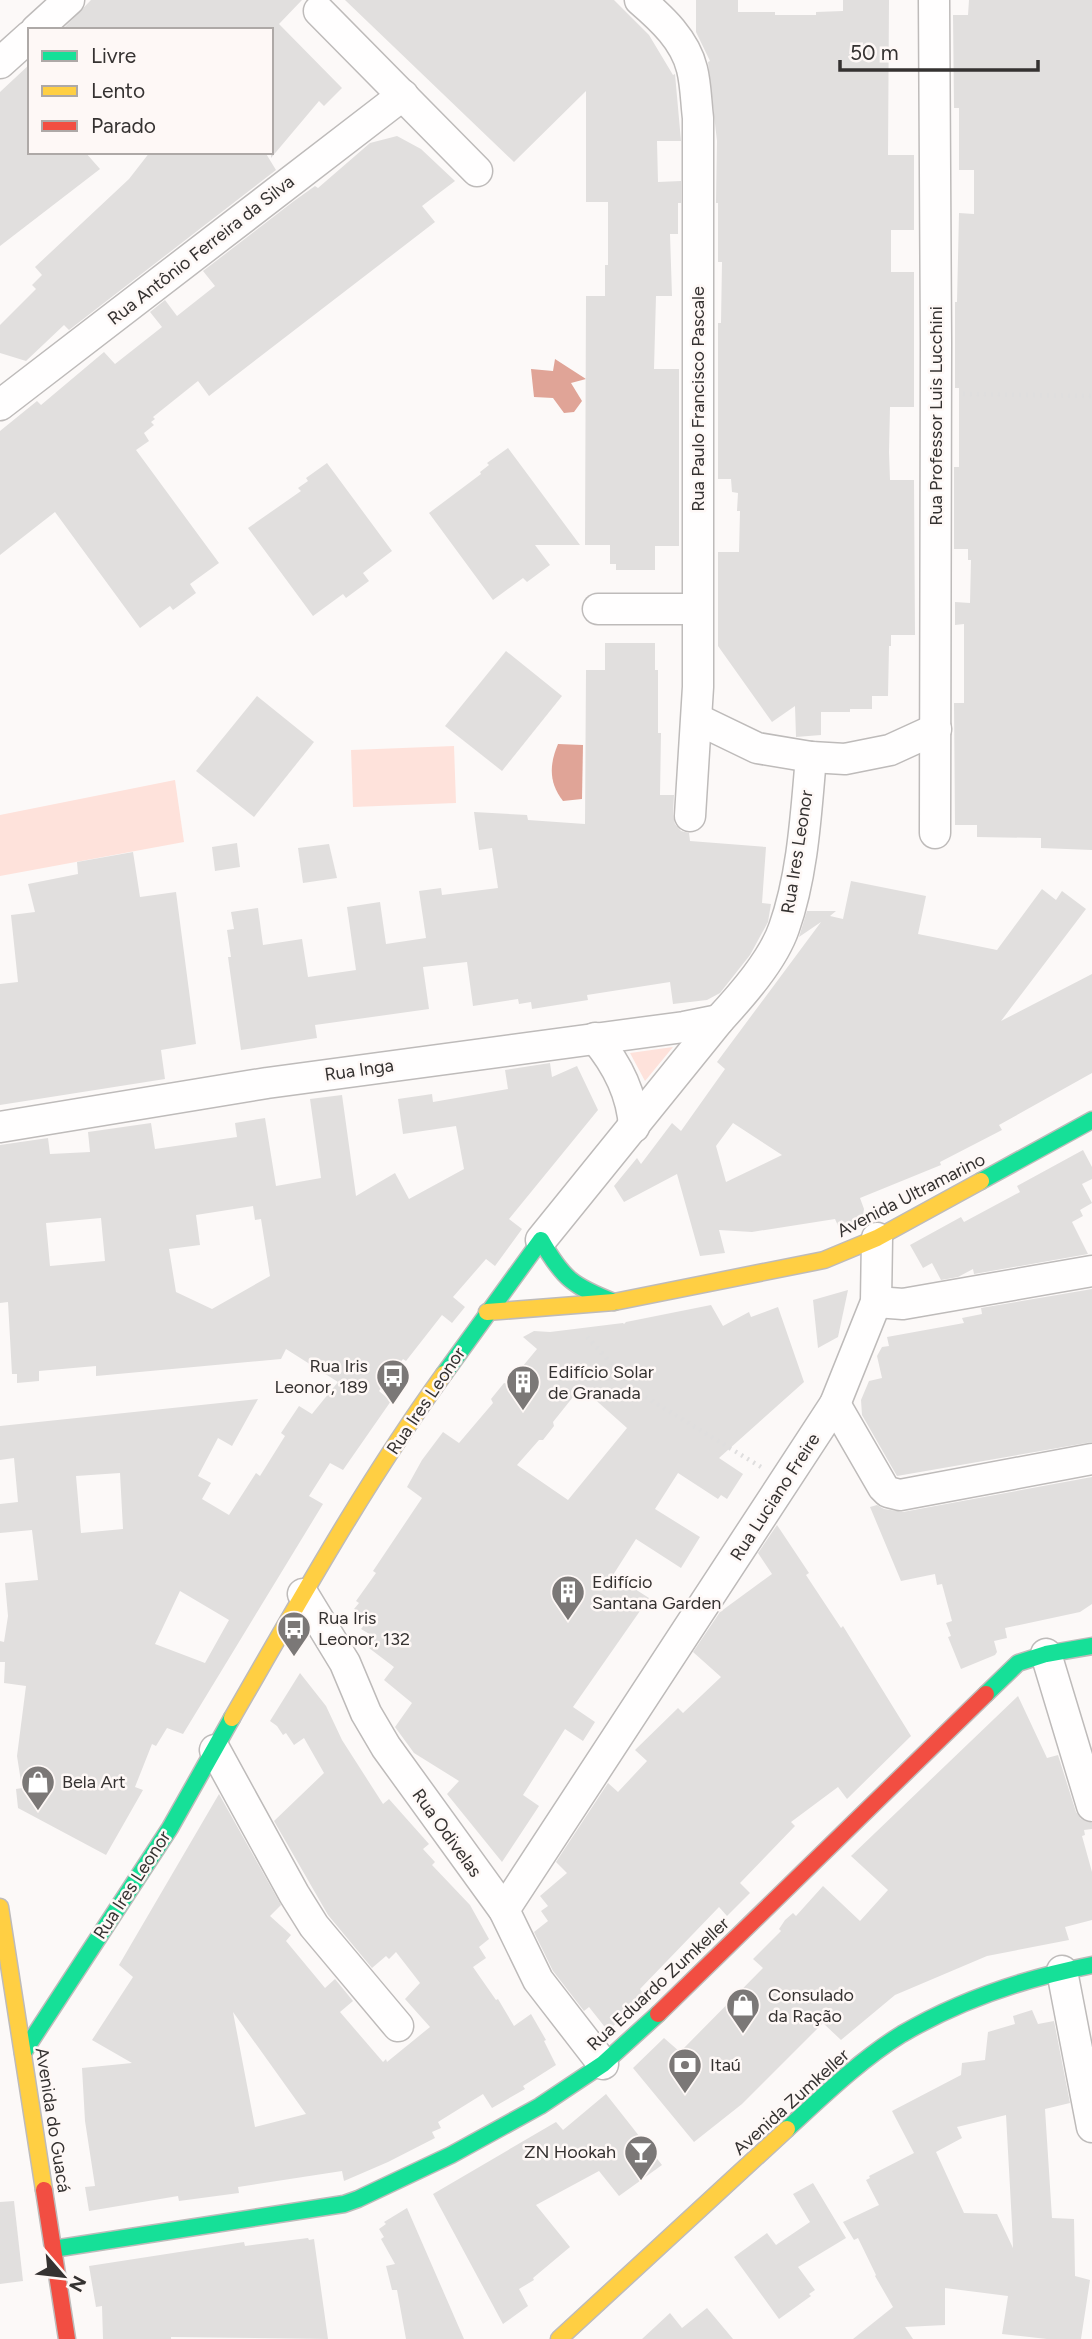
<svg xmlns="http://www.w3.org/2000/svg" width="1092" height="2339" font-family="Figtree,sans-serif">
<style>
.green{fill:#fee2db}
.water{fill:#e0a497}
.building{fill:#e1dfde;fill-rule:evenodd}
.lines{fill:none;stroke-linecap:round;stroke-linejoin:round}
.street-casing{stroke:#bebbba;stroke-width:33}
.fast-casing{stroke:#bebbba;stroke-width:19}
.slow-casing{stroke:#bebbba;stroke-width:19}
.jam-casing{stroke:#bebbba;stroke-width:19}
.path{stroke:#dfdede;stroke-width:4.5;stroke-dasharray:2 5;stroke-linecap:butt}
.street{stroke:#fffefe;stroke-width:30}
.fast{stroke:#16e098;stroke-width:16}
.slow{stroke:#ffcf43;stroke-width:16}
.jam{stroke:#f24e42;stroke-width:16}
.labels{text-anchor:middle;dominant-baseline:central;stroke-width:5;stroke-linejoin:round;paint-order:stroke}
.street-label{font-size:18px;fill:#353231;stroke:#fef8f6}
.poi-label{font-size:18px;fill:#353231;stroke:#fef8f6;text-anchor:start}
</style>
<rect width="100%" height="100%" fill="#fcf9f8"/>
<g class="green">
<path d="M454,746L456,803L353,807L351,750Z"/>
<path d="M175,780L184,842L0,876V815Z"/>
<path d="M673,1047L645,1081L630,1053Z"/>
</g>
<g class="water">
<path d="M555,359L586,379L571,383L582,401L574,412L564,413L553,398L534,397L531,369L553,371Z"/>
<path d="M558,744L583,745L582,799L563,801C549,783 549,765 558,744Z"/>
</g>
<g class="building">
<path d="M91,0H302L279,24L342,88L324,106L319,101L271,158V30H62Z"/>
<path d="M345,0H614L649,35L673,75L675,74L681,141H657L658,182L681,181V203H678V234H670L672,296H656L654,369H679V546H655V570H616V564H610V545H585L586,296H605V265H608V202H586V91L514,162Z"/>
<path d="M696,0H738V12H775V15H816V12L843,11V0H889L888,155H914V230H891V272H914V407H890L889,452L890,480H914L915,635H891V646H889L888,696H872V709H850V712H821V735L796,737L795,706L772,722L718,646V552H739L740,511H737L738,493L732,492L731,479H718V323H721L722,262H718V203H716L717,141L708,62L710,61L696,32Z"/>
<path d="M969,0H1092V850L1041,848V838L977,837V825H955L954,703H964V624L955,625V602L970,603L971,560H968V549H954V467H959V388H955V302H957L959,213L974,214V170H959V108H954L953,15H968Z"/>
<path d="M30,64V152H85L100,169L0,246V92Z"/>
<path d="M397,136L421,149L455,181L422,206L435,222L209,396L198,381L153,417L155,419L151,422L154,425L144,433L149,441L136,450L219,563L190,584L196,593L173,610L170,606L140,628L55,512L0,555V431L37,401L41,405L104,352L115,364L162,327L150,312L165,300L177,316L215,286L203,271L294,201L315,186L318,188L370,143Z"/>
<path d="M150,152H265L276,170L69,330L64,325L26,361L0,353V325L36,289L32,285L42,275L35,267L129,179Z"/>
<path d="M508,448L580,545H535L550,565L527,582L523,578L493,600L429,513L481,474L480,472L489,465L487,463Z"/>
<path d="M327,463L392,551L363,573L369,581L346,598L343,594L313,616L248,528L301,491L298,488L308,481L306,478Z"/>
<path d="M605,643H655V670H658V733H661L660,795H674L673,815L675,824L681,831L689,833L690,841L766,847L762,903L771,904L768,922L750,955L720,993L707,1000L673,1004L670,982L587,995L588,1000L532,1009L531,1002L519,1004L518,999L473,1006L467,962L423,967L429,1009L315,1025L317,1038L241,1050L228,957H231L227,930L234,929L231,912L258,908L263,945L302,939L308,977L356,970L347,907L380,902L386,944L426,938L419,891L441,888L442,895L498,888L492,848L479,850L474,812L527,815L528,820L585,824L586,670H605Z"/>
<path d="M506,651L562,696L502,771L445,726Z"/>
<path d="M257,696L314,742L254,817L196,771Z"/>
<path d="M237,843L240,867L215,871L212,847Z"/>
<path d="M329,844L337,878L303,883L298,848Z"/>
<path d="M133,852L140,897L176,892L196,1044L161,1050L165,1079L0,1105V984L18,982L11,915L35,912L28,884L78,874L77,862Z"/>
<path d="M851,881L926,896L918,934L997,950L1042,889L1056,900L1062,891L1086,909L1001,1021L1092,974V1073L999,1125L1002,1130L940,1162L941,1165L860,1198L864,1209L863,1216L839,1228L835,1219L752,1232L719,1230L725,1253L700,1256L677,1174L624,1202L614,1186L637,1158L641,1164L672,1123L681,1131L725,1069L717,1062L821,922L799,937L807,911H836L830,916L843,919ZM733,1123L782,1155L726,1182L716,1146Z"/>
<path d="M550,1063L552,1077L577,1066L598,1110L509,1219L522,1229L495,1266L486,1259L453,1297L465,1307L452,1323L442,1315L406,1361L403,1359L379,1391L391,1401L343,1470L330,1463L309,1496L323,1504L183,1734L167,1728L156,1746L152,1744L135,1787L143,1790L106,1855L18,1808L16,1789L22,1788L17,1756L26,1686L4,1683L5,1662H0V1641L4,1642L8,1616L5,1583L38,1580L32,1530L0,1533V1504L18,1502L14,1458L0,1460V1426L258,1399L232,1446L218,1438L198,1476L211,1483L202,1499L229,1515L256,1473L260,1476L285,1436L281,1433L299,1406L312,1414L338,1382L286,1349L281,1359L96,1376V1366L39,1371V1381L17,1383V1374H12L8,1302L0,1303V1145L48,1138L50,1154L90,1152L88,1132L151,1123L155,1149L237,1137L235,1123L265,1118L276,1186L321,1178L310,1099L342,1095L356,1196L395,1173L409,1199L464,1169L456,1126L403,1134L398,1099L432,1094L433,1102L508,1089L505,1070ZM253,1206L255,1220L261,1219L270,1276L212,1309L176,1292L169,1249L200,1245L196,1215ZM101,1218L105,1261L50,1266L46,1223ZM120,1473L123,1529L81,1533L76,1476ZM180,1591L229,1620L205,1663L155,1644Z"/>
<path d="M1083,1150L1092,1167V1179L1082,1184L1092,1203L1080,1210L1083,1216L1072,1222L1088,1254L974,1274L973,1269L958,1277L941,1280L932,1263L923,1268L910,1245L961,1217L964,1222L1020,1192L1017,1186Z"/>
<path d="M1092,1289V1442L897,1476L862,1415L861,1400L869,1381L882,1378L877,1356L882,1347L889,1346L887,1337L964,1323L962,1318L982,1314L981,1308Z"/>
<path d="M848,1290L838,1337L818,1348L813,1300Z"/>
<path d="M711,1305L723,1326L749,1312L751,1317L778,1307L804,1382L719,1458L743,1474L727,1499L721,1495L718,1499L678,1473L655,1509L700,1537L681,1568L636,1539L613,1575L649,1598L573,1707L595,1722L583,1741L565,1729L523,1795L539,1806L502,1862L447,1794L459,1781L414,1753L395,1727L412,1703L384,1680L394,1667L369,1648L376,1638L361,1629L365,1624L357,1619L362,1614L354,1609L359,1603L356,1601L376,1573L373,1571L422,1498L407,1487L422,1460L443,1432L459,1443L493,1403L491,1399L504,1383L508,1384L537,1349L523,1337L534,1331L550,1332L623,1323L624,1324L626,1322ZM581,1387L627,1428L568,1500L517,1465L539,1440H543L554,1426L553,1422Z"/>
<path d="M1092,1477V1604L1080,1612L1005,1628L1007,1638L994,1641L997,1652L995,1655L961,1669L948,1637L951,1636L946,1623L952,1621L942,1584L937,1585L935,1574L901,1581L870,1507L877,1505L884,1509L903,1512Z"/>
<path d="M777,1525L809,1573L806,1575L841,1628L843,1626L911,1736L847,1799L838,1787L791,1822L795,1826L740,1883L750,1893L727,1916L719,1907L640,1989L645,1996L608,2031L589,2007L584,2011L553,1971L534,1932L548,1921L541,1911L548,1906L540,1896L567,1873L556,1862L608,1783L618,1792L647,1761L635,1750L678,1708L683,1713L721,1677L693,1652L720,1612L772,1574L758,1553Z"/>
<path d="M300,1673L326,1706L342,1740L383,1804L389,1799L429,1844L423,1849L435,1862L432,1865L470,1905L489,1939L479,1947L486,1958L473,1967L496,2000L498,1999L514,2026L531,2014L546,2040L544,2041L556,2065L523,2086L525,2089L492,2108L483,2094L438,2122L441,2128L432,2132L435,2138L388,2162L344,2181L342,2171L238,2187L239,2193L179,2201L178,2196L89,2211L85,2187L95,2186L85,2121L82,2068L132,2063L92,2040L133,1977L119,1965L219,1794L281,1905L270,1916L291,1935L286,1941L325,1988L335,1979L353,2001L340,2012L383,2062L386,2059L387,2062L430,2027L405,1999L420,1983L396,1952L389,1959L386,1956L372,1968L328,1915L274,1821L324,1773L304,1738L294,1745L286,1733L283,1735L277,1726L270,1721ZM233,2012L306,2114L255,2127Z"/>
<path d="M1018,1696L1047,1758L1058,1755L1076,1812L1081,1819L1092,1823V1829L1084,1830L1085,1835L1082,1836L1092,1872V1920L1065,1927L1069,1940L987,1956L895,1995L841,2040L823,2023L742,2104L694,2142L633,2068L664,2038L680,2052L763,1968L753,1959L781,1931L779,1929L785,1920L793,1913L796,1916L823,1886L860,1921L888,1890L851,1856Z"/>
<path d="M1032,2010L1038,2024L1054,2021L1070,2103L1045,2109L1052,2218L1074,2219L1075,2276L1090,2280L1081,2339H1047L1002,2334L1008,2296L945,2288V2325L905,2327L913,2339H853L893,2307L875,2276L876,2275L858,2238L854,2240L843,2222L879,2205L866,2180L870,2178L869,2176L914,2153L892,2111L961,2075L962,2063L985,2060L988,2032L1015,2024L1013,2016ZM1006,2115L1012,2224L1013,2248L997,2214L964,2213L936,2152L962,2138L957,2127Z"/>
<path d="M606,2094L662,2165L619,2196L599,2171L536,2205L570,2247L533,2278L534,2280L519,2289L528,2306L503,2324L433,2194L556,2122L563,2130Z"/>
<path d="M813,2183L846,2238L798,2267L815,2290L809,2294L811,2296L779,2319L734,2257L767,2233L776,2245L810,2222L793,2194Z"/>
<path d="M14,2201L23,2281L0,2284V2202Z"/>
<path d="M407,2208L464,2339H406L397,2290H392L386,2266L395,2264L381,2239L384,2237L379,2229L386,2224L384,2222Z"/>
<path d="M308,2238L309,2240L314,2239L328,2339L171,2337V2339H103L102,2306L96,2307L89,2266L244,2242L245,2246Z"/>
<path d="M707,2308L733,2339H642L670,2313L682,2328Z"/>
</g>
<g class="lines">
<g class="street-casing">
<g id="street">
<path d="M640,0C662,19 685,40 692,69C696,85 696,102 698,118V687L690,816"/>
<path d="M934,0L936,343L935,833"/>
<path d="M319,11L477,171"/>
<path d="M36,30L69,0"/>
<path d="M0,63L30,36"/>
<path d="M0,405L403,95"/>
<path d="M598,609H697"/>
<path d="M697,719L757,748L811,757L845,759L890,750L936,729"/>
<path d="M595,1038C617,1064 632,1093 634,1127"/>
<path d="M0,1127L267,1083L684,1027L719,1020"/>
<path d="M541,1240L719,1020C742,995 773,960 784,928C803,874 806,813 811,757"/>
<path d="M876,1302L903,1304L1092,1271"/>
<path d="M835,1404L883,1487L888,1492L900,1495L1092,1459"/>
<path d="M303,1594L345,1663L366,1713L386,1747L504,1910L538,1980L603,2064"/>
<path d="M1046,1654L1092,1806"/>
<path d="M215,1750L294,1894L314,1926L398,2026"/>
<path d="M504,1910L835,1404L876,1302L877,1238"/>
<path d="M1062,1971L1092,2127"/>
</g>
</g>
<g class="fast-casing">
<g id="fast">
<path d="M981,1181L1092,1120"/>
<path d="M444,1374L541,1240C563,1279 573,1286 614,1302"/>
<path d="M986,1694L1018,1663L1046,1654L1092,1646"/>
<path d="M23,2053L170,1828L232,1718"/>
<path d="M787,2129C823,2096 860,2060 902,2034C960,2000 1026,1978 1092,1965"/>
<path d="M53,2249L344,2204L358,2199L451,2155L540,2106L603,2064L658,2014"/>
</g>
</g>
<g class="slow-casing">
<g id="slow">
<path d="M487,1312L614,1302L824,1260L877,1238L981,1181"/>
<path d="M232,1718C299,1602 365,1483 444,1374"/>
<path d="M0,1907L44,2190"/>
<path d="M559,2339L787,2129"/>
</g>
</g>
<g class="jam-casing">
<g id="jam">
<path d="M658,2014L986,1694"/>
<path d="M44,2190L67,2339"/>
</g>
</g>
<g class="path">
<path d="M963,394L1092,396"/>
<path d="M587,1337L639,1393L761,1467"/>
</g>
<use href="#street" class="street"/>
<use href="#fast" class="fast"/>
<use href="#slow" class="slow"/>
<use href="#jam" class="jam"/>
</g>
<defs>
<g id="bus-pin" transform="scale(1.75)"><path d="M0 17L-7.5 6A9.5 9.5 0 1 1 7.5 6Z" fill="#7b7877" stroke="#fef8f6"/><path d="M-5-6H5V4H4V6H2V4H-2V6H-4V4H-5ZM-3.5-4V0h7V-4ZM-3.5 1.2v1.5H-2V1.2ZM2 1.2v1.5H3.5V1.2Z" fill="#fff"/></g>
<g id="building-pin" transform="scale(1.75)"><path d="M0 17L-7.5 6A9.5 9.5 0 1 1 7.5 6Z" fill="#7b7877" stroke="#fef8f6"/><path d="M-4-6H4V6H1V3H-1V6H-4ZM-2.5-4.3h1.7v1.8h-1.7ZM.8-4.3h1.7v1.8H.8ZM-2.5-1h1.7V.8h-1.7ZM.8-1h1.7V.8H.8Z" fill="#fff"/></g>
<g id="shop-pin" transform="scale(1.75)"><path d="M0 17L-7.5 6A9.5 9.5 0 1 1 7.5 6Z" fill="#7b7877" stroke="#fef8f6"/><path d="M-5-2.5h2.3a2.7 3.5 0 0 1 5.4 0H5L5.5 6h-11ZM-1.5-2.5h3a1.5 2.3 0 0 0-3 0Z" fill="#fff"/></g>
<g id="bank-pin" transform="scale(1.75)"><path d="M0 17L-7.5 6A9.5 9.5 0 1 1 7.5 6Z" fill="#7b7877" stroke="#fef8f6"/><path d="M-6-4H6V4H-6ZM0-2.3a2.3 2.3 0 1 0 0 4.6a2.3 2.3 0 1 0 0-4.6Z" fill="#fff"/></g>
<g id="bar-pin" transform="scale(1.75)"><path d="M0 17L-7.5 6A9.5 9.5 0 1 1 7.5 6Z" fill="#7b7877" stroke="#fef8f6"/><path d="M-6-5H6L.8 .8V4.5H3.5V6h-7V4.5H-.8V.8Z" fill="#fff"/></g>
</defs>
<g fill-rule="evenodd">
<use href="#bus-pin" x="393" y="1376"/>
<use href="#building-pin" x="523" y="1382"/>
<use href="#building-pin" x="568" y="1592"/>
<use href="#bus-pin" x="294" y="1628"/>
<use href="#shop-pin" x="38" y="1782"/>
<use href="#shop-pin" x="743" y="2005"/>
<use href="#bank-pin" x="685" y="2065"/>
<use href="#bar-pin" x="641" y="2152"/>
</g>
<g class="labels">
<g class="street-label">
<text transform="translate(201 250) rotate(-38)">Rua Antônio Ferreira da Silva</text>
<text transform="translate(698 399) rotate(-90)">Rua Paulo Francisco Pascale</text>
<text transform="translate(936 416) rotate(-90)">Rua Professor Luis Lucchini</text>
<text transform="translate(797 852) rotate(-81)">Rua Ires Leonor</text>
<text transform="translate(359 1070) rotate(-8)">Rua Inga</text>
<text transform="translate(911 1195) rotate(-27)">Avenida Ultramarino</text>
<text transform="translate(426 1401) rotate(-56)">Rua Ires Leonor</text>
<text transform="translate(775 1497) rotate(-57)">Rua Luciano Freire</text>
<text transform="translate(447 1833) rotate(54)">Rua Odivelas</text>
<text transform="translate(132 1885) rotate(-57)">Rua Ires Leonor</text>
<text transform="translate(658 1984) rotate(-43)">Rua Eduardo Zumkeller</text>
<text transform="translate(791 2102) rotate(-42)">Avenida Zumkeller</text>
<text transform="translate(53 2120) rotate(81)">Avenida do Guacá</text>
</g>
<g class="poi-label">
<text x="368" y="1366" text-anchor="end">Rua Iris<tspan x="368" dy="21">Leonor, 189</tspan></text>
<text x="548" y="1372">Edifício Solar<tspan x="548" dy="21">de Granada</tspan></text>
<text x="592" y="1582">Edifício<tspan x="592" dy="21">Santana Garden</tspan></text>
<text x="318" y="1618">Rua Iris<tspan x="318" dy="21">Leonor, 132</tspan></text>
<text x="62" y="1782">Bela Art</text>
<text x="768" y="1995">Consulado<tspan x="768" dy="21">da Ração</tspan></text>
<text x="710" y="2065">Itaú</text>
<text x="616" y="2152" text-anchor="end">ZN Hookah</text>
</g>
</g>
<rect x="28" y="28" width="245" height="126" fill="#fef8f6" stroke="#aea9a7" stroke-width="2"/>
<rect x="42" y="51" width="35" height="10" fill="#16e098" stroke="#aea9a7" stroke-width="2"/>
<text x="91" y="63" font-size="21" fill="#353231">Livre</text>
<rect x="42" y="86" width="35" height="10" fill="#ffcf43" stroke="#aea9a7" stroke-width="2"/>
<text x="91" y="98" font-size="21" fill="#353231">Lento</text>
<rect x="42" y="121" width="35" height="10" fill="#f24e42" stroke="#aea9a7" stroke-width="2"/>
<text x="91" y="133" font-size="21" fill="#353231">Parado</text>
<g transform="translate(63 2276) rotate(118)" stroke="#fef8f6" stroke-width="5" paint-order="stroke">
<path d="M0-5L12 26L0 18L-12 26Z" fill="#353231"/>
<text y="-10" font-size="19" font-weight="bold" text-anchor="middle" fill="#353231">N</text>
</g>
<path d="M840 60v10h198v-10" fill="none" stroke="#353231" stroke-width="3.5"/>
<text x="850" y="60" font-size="21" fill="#353231" stroke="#fef8f6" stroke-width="5" paint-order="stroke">50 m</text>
</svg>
